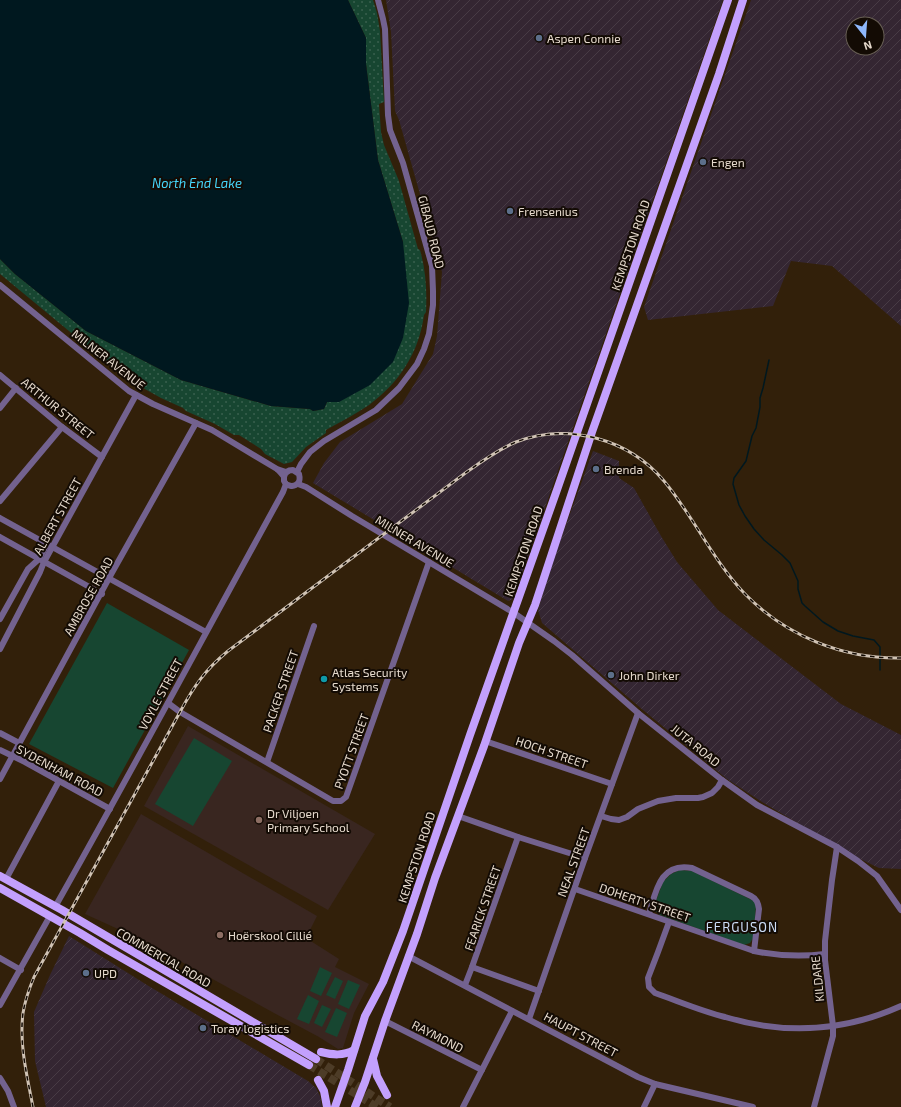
<svg xmlns="http://www.w3.org/2000/svg" width="901" height="1107" font-family="'Exo 2',sans-serif">
<style>
.industrial{fill:url(#industrial-furrows);fill-rule:evenodd}
.education{fill:#392620}
.grass{fill:url(#grass-dots)}
.green{fill:#174631}
.water{fill:#00181f}
.lines{fill:none;stroke-linecap:round;stroke-linejoin:round}
.stream{stroke:#00181f;stroke-width:1.5}
.major-tunnel{stroke:#4d3c27;stroke-width:8;stroke-dasharray:8 4;stroke-linecap:butt}
.minor{stroke:#73628f;stroke-width:6}
.major{stroke:#c3a0fd;stroke-width:8}
.rail-casing{stroke:#d0c3b5;stroke-width:3}
.rail{stroke:#130b04;stroke-width:1.5;stroke-dasharray:4.5;stroke-linecap:butt}
.service-dot{fill:#5c6f8a;stroke:#130b04;stroke-width:1.5}
.culture-dot{fill:#0f9aa8;stroke:#130b04;stroke-width:1.5}
.education-dot{fill:#8d6e63;stroke:#130b04;stroke-width:1.5}
.labels{text-anchor:middle;dominant-baseline:central;stroke-width:4;stroke-linejoin:round;paint-order:stroke}
.poi-label{font-size:12px;fill:#e6dacd;stroke:#130b04;text-anchor:start}
.street-label{font-size:12px;fill:#e6dacd;stroke:#130b04}
.water-label{font-size:13px;font-style:italic;fill:#46d6fa;stroke:#130b04}
.neighbourhood-label{font-size:13px;letter-spacing:1px;fill:#cddef8;stroke:#130b04}
</style>
<defs>
<pattern id="industrial-furrows" width="10" height="10" patternUnits="userSpaceOnUse"><rect width="10" height="10" fill="#342632"/><path d="M-1 1l2-2M0 10L10 0M9 11l2-2" fill="none" stroke="#483b45"/></pattern>
<pattern id="grass-dots" width="8" height="8" patternUnits="userSpaceOnUse"><rect width="8" height="8" fill="#174631"/><path d="M2 2h.1M6 6h.1" fill="none" stroke="#39604e" stroke-width="1.8" stroke-linecap="round"/></pattern>
</defs>
<rect width="100%" height="100%" fill="#32200a"/>
<g class="industrial">
<path d="M386,0H723L513,599L508,601L313,483L324,463L340,442L402,404L433,354L437,336L442,272L399,120L395,111L391,32Z"/>
<path d="M751,0H901V326L832,266L791,261L773,306L648,320L644,307ZM853,24H877V48H853Z"/>
<path d="M593,451L619,461V478L634,488L661,536L677,562L718,610L841,704L901,735V869L879,868L852,855L762,802L727,779L643,710L542,623L538,610L551,566Z"/>
<path d="M69,936L147,985L308,1081L316,1088L320,1096L322,1107H46L35,1061L34,1012L50,975Z"/>
</g>
<g class="education">
<path d="M188,726L375,834L328,910L144,806Z"/>
<path d="M141,814L317,916L306,938L339,959L335,967L369,984L354,1013L343,1048L338,1049L319,1037L274,1013L140,939L85,914Z"/>
</g>
<path class="grass" d="M348,0H373L377,13L380,31L384,102L379,104L381,132L384,145L399,181L418,249L420,250C426,271 427,291 426,312L424,315C419,352 400,382 369,405C356,414 340,422 326,430V433L306,447L292,462L284,464L265,454L261,449L239,435H234L215,424L186,411L183,408L161,398L127,379L0,274V259L15,274L86,331L181,380L271,406L310,409L313,411L324,409L327,402H339L403,242L378,160L366,64V38Z"/>
<g class="green">
<path d="M107,603L189,650L113,788L29,744Z"/>
<path d="M194,738L232,761L193,826L155,804Z"/>
<path d="M680,870L692,871L752,900L755,902L756,907L753,938L750,943L744,945L660,915L655,911L654,906L663,882L671,874Z"/>
<path d="M320,967L332,973L321,996L310,991Z"/>
<path d="M335,977L343,981L335,999L326,995Z"/>
<path d="M348,980L360,985L349,1009L338,1004Z"/>
<path d="M308,995L319,1001L309,1024L297,1019Z"/>
<path d="M322,1005L331,1009L322,1027L314,1023Z"/>
<path d="M336,1008L347,1013L337,1037L325,1032Z"/>
</g>
<path class="water" d="M0,0H348L366,38V64L378,160L403,242L409,303L403,338L393,362L370,385L339,402H327L324,409L313,411L310,409L271,406L181,380L86,331L15,274L0,259Z"/>
<g class="lines">
<path class="stream" d="M769,360L763,388L760,398V407L756,428L752,436L746,461L734,478L733,484L739,505L745,516L754,529L764,540L782,555L790,563L798,581V589L802,603L805,606L823,622L838,631L853,636L874,640L880,647V670"/>
<g class="major-tunnel">
<path d="M316,1059L390,1107"/>
<path d="M309,1065L377,1107"/>
</g>
<g class="minor">
<path d="M0,285L129,391L153,404L212,430L277,469L286,472"/>
<path d="M0,375L62,427L102,457"/>
<path d="M0,408L16,388"/>
<path d="M278,470C280,472 283,475 284,477C284,478 284,480 284,481C286,486 294,488 298,483C300,481 300,478 299,474L293,470C288,470 285,472 284,477"/>
<path d="M297,472L301,464L310,452L324,441L376,410L399,388L417,364L424,349L429,334L433,305V291L432,266L403,163L390,130L388,115L385,29L383,19L378,0"/>
<path d="M298,484L306,487L352,516L514,613L554,641L572,655L638,713L722,780L757,805L837,847L858,861L877,876L901,910"/>
<path d="M0,501L62,427"/>
<path d="M0,518L206,632"/>
<path d="M0,537L102,594"/>
<path d="M0,619L28,569L39,559L47,544"/>
<path d="M0,649L40,572L44,562L136,395"/>
<path d="M168,703L180,712L333,801H341L346,797L351,783L429,562"/>
<path d="M0,733L19,743"/>
<path d="M485,741L612,784"/>
<path d="M0,750L25,762L110,809"/>
<path d="M267,762L314,626"/>
<path d="M0,779L109,578L196,423"/>
<path d="M458,816L518,837L585,858"/>
<path d="M601,816L611,819L619,820L627,817L638,809L658,801L676,798H698L703,797L712,793L718,787L722,780"/>
<path d="M6,879L59,781"/>
<path d="M575,889L754,951C778,956 800,957 825,954"/>
<path d="M55,907C133,769 207,630 283,492L286,484"/>
<path d="M649,914C656,891 660,862 692,868L751,896C757,899 758,903 759,909L754,951"/>
<path d="M669,922L658,952L648,978L649,987L655,993C678,1001 701,1011 725,1017C785,1035 843,1032 901,1006"/>
<path d="M408,956L638,1077L655,1084L753,1107"/>
<path d="M0,958L21,970"/>
<path d="M472,967L539,991"/>
<path d="M465,985L472,967L518,837"/>
<path d="M0,1005L50,916"/>
<path d="M529,1019L585,858L638,713"/>
<path d="M385,1021L482,1070"/>
<path d="M0,1078L8,1091L14,1107"/>
<path d="M463,1107L512,1011"/>
<path d="M644,1107L655,1084"/>
<path d="M814,1107L833,1036V1026L825,960V941L832,880L837,847"/>
</g>
<g class="major">
<path d="M0,876L62,910L316,1059"/>
<path d="M0,888L80,933L108,950L309,1065"/>
<path d="M321,1052C333,1055 343,1056 354,1050"/>
<path d="M373,1059L377,1076L387,1095"/>
<path d="M318,1080L324,1091L327,1107"/>
<path d="M335,1107L348,1070L365,1016L383,982L403,931L470,735L558,487L728,0"/>
<path d="M355,1107L365,1082L385,1021L417,934L435,878L484,746L519,643L535,605L592,432L719,74L743,0"/>
</g>
<g class="rail-casing">
<path id="rail" d="M33,1107C27,1076 19,1044 23,1013C25,1001 29,989 34,977L180,712C194,686 205,670 228,651L464,474C481,462 497,450 516,442C568,422 629,439 664,481C694,517 713,561 745,594C786,636 843,659 901,658"/>
</g>
<use href="#rail" class="rail"/>
</g>
<g class="service-dot">
<circle cx="539" cy="38" r="4"/>
<circle cx="703" cy="162" r="4"/>
<circle cx="510" cy="211" r="4"/>
<circle cx="596" cy="469" r="4"/>
<circle cx="611" cy="675" r="4"/>
<circle cx="86" cy="973" r="4"/>
<circle cx="203" cy="1028" r="4"/>
</g>
<circle class="culture-dot" cx="324" cy="679" r="4"/>
<g class="education-dot">
<circle cx="259" cy="820" r="4"/>
<circle cx="220" cy="935" r="4"/>
</g>
<g class="labels">
<g class="poi-label">
<text x="547" y="38">Aspen Connie</text>
<text x="711" y="162">Engen</text>
<text x="518" y="211">Frensenius</text>
<text x="604" y="469">Brenda</text>
<text x="332" y="672">Atlas Security<tspan x="332" dy="14">Systems</tspan></text>
<text x="619" y="675">John Dirker</text>
<text x="267" y="813">Dr Viljoen<tspan x="267" dy="14">Primary School</tspan></text>
<text x="228" y="935">Hoërskool Cillié</text>
<text x="94" y="973">UPD</text>
<text x="211" y="1028">Toray logistics</text>
</g>
<g class="street-label">
<text transform="translate(432 232) rotate(76)">GIBAUD ROAD</text>
<text transform="translate(630 245) rotate(-71)">KEMPSTON ROAD</text>
<text transform="translate(109 359) rotate(38)">MILNER AVENUE</text>
<text transform="translate(58 408) rotate(39)">ARTHUR STREET</text>
<text transform="translate(57 516) rotate(-61)">ALBERT STREET</text>
<text transform="translate(415 541) rotate(31)">MILNER AVENUE</text>
<text transform="translate(523 551) rotate(-71)">KEMPSTON ROAD</text>
<text transform="translate(88 596) rotate(-61)">AMBROSE ROAD</text>
<text transform="translate(280 691) rotate(-71)">PACKER STREET</text>
<text transform="translate(160 694) rotate(-62)">VOYLE STREET</text>
<text transform="translate(696 745) rotate(39)">JUTA ROAD</text>
<text transform="translate(351 751) rotate(-70)">PYOTT STREET</text>
<text transform="translate(552 752) rotate(19)">HOCH STREET</text>
<text transform="translate(60 770) rotate(28)">SYDENHAM ROAD</text>
<text transform="translate(416 857) rotate(-72)">KEMPSTON ROAD</text>
<text transform="translate(573 862) rotate(-70)">NEAL STREET</text>
<text transform="translate(645 902) rotate(19)">DOHERTY STREET</text>
<text transform="translate(482 908) rotate(-71)">FEARICK STREET</text>
<text transform="translate(164 957) rotate(30)">COMMERCIAL ROAD</text>
<text transform="translate(817 979) rotate(-96)">KILDARE</text>
<text transform="translate(581 1034) rotate(28)">HAUPT STREET</text>
<text transform="translate(438 1036) rotate(27)">RAYMOND</text>
</g>
<g class="water-label">
<text x="197" y="183">North End Lake</text>
</g>
<g class="neighbourhood-label">
<text x="742" y="927">FERGUSON</text>
</g>
</g>
<g transform="translate(865 36) rotate(163)"><circle r="19" fill="#130b04" stroke="#675e54"/>
<path d="M0-3L7 15L0 10L-7 15Z" fill="#8eb8fd"/>
<text y="-6" font-size="11" font-weight="bold" text-anchor="middle" fill="#e6dacd">N</text>
</g>
</svg>
